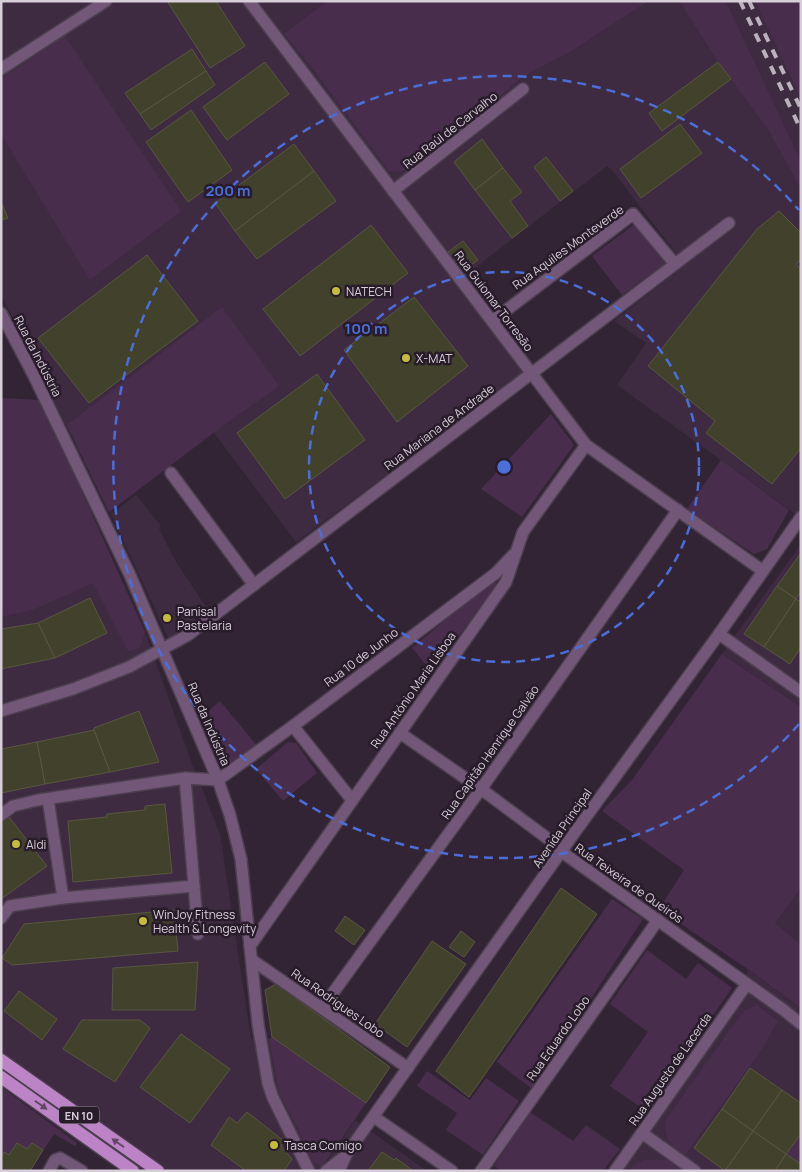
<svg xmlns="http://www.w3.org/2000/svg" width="802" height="1172" font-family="Manrope,sans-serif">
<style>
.built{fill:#3e2b41}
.green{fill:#482e4c}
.building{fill:#42412b;stroke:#595741}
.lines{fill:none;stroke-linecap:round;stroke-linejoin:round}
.street-casing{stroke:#4c3f4f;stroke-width:14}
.primary-casing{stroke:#4c3f4f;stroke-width:15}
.street{stroke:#735778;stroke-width:11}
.primary{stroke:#bc83c6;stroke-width:12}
.rail{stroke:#bbb1bd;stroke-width:4;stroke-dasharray:9 9;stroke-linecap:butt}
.oneway{fill:#634568}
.ring{fill:none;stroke:#4c6ed8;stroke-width:2.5;stroke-dasharray:9 6}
.poi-dot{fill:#c5bc3d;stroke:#281b2a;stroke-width:2}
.labels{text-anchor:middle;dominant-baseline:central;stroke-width:5;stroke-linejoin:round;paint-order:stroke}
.shield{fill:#281b2a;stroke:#a298a4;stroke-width:1}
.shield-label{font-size:11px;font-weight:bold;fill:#d7ced9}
.street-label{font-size:12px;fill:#d7ced9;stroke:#281b2a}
.poi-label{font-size:12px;fill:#d7ced9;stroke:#281b2a;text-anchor:start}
.centre{fill:#4c6ed8;stroke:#281b2a;stroke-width:2.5}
.ring-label{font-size:15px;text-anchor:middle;font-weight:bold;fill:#4c6ed8;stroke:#281b2a;stroke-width:5;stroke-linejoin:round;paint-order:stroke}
</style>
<rect width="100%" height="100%" fill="#322435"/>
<g class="built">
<path d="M1,1H327L284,34L316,73L401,172L470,123L521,78L570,52L649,1H679L718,62L767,128L801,189V518L617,385L646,343L614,321L685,265L612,170L607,166L455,283L524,373L296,542L214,433L109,512L1,294Z"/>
<path d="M726,1H755L801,99V161Z"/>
<path d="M136,495L161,526L159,529L176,562L208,610L169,639L111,514Z"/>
<path d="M801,544V707L722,654Z"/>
<path d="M117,571L145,632L192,764L220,834L251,1039H269L279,1093L299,1131L312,1161L323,1167L355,1120L427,1171H147L1,1067V617L33,610Z"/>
<path d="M801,888V945L775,923Z"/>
<path d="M749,970L801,1008V1171H606Z"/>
</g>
<g class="green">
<path d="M327,1H649L570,52L521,78L470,123L401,172L389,171L316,73L284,34Z"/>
<path d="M679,1H726L801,161V189L767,128L718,62Z"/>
<path d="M755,1H801V99Z"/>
<path d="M65,36L181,211L90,280L1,134V79Z"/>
<path d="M635,224L665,263L622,295L592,256Z"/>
<path d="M222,307L279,386L214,432L109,512L67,425Z"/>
<path d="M1,398L39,400L79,485L145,632L140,648L128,651L93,583L33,610L1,617Z"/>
<path d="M551,414L574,445L522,517L481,489Z"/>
<path d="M721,460L789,510L767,549L754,554L687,509Z"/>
<path d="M492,581L497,584L432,672L412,648Z"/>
<path d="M722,654L801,707V888L775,923L801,945V1008L749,970L659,909L684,870L602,811L632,780Z"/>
<path d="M220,701L258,747L235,763L218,762L198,720Z"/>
<path d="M288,742L296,743L317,773L283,801L256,769Z"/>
<path d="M612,899L643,919L532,1089L497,1062Z"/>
<path d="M647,950L686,979L698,963L732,988L646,1111L610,1086L648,1032L610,1004Z"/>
<path d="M757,1005L778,1021L762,1049L685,1155C670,1144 665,1141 665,1121L734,1024L745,1010Z"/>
<path d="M272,1037L366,1103L322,1167L312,1161L299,1131L279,1093L269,1039Z"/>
<path d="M427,1071L470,1100L486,1078L519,1101L483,1155L446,1130L457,1113L417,1086Z"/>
<path d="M1,1087L77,1143L75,1146L54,1134L30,1171H1Z"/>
<path d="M530,1112L573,1141L586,1125L620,1149L603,1171H501L494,1166Z"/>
<path d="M801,1135V1165L786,1154Z"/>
<path d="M644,1160H667L682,1171H629L633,1166Z"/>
</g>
<g class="building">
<path d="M167,1H216L245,46L210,68Z"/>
<path d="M192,49L206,71L140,114L125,93Z"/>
<path d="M265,62L289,94L227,140L203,107Z"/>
<path d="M718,62L731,79L662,131L649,113Z"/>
<path d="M206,71L215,85L151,130L140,114Z"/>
<path d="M191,110L232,170L188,202L146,142Z"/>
<path d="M680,124L702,153L641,198L620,169Z"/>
<path d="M482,139L503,168L475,190L454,162Z"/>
<path d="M294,144L314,171L235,231L215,203Z"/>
<path d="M546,157L573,191L560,201L534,167Z"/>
<path d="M503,168L522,192L510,201L528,226L512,238L475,190Z"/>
<path d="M314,171L336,201L257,259L235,231Z"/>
<path d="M1,202L8,218L1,220Z"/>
<path d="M779,211L801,233V260L796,264L801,270V448L772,484L706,433L715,421L648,366L757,229Z"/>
<path d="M371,225L408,273L300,356L263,309Z"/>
<path d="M463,241L478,260L463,271L448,252Z"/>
<path d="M147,255L198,321L89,403L38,338Z"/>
<path d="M414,297L468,366L397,422L344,350Z"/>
<path d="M317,374L365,440L285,499L237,433Z"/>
<path d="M801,553V592L796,599L777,586Z"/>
<path d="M777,586L796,599L764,647L744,634Z"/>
<path d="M90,598L107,633L55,658L38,623Z"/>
<path d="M796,599L801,602V647L790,664L764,647Z"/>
<path d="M38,623L55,658L1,669V629Z"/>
<path d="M139,711L159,762L110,772L94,730V728Z"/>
<path d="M94,730L110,772L45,784L37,742Z"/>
<path d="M37,742L45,784L1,793V749Z"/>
<path d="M165,804L172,873L73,882L68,821L107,817V814L145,810V806Z"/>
<path d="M9,817L47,866L1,899V822Z"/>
<path d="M561,888L597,914L469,1097L436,1071Z"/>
<path d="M174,910L178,951L12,965L2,958L24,924Z"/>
<path d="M345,916L365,930L354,945L335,931Z"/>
<path d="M461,931L475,942L464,957L449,947Z"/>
<path d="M432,941L466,964L407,1047L375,1024Z"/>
<path d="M198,962L195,1010H112L113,968Z"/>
<path d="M276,984L390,1067L366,1103L272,1037L265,990Z"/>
<path d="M19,991L57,1019L42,1040L4,1011Z"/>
<path d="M82,1020H140L150,1028L115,1082L63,1049Z"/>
<path d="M181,1034L230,1069L190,1123L140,1087Z"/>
<path d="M750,1068L782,1090L753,1131L722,1109Z"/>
<path d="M782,1090L801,1103V1134L786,1154L753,1131Z"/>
<path d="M722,1109L753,1131L725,1171L694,1148Z"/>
<path d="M247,1112L284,1141L281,1146L292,1159L284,1171H246L211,1145L229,1117L237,1123Z"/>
<path d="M753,1131L786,1154L775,1171H725Z"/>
<path d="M17,1143L27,1149L32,1143L43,1150L30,1171H1V1157L4,1152L9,1155Z"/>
<path d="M382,1152L394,1160L396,1158L413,1171H368Z"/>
<path d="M786,1154L801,1164V1171H775Z"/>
</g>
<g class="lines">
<g class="street-casing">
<g id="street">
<path d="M249,1L586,445L763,571"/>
<path d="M1,69L106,1"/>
<path d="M393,191L523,89"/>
<path d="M1,313L34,376L130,575L218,780L230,815L241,859L258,1024L268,1083L273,1098L309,1171"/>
<path d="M492,321L633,214L675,264"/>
<path d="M171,473L254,585"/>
<path d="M719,634L801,692"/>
<path d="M1,711L73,689L129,667L188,635L729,223"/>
<path d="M293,726L352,800"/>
<path d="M400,733L481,789L551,841L562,852L785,1011L801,1024"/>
<path d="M48,799L63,898"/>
<path d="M1,815L13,806L38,800L185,778L218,780L293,726L496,573L513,555"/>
<path d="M194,886L198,934"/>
<path d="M1,918L10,906L63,898L194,886L185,778"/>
<path d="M250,946L506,582L523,532L586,445"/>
<path d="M252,960L408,1068"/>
<path d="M322,1008L481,789L678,510"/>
<path d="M374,1117L452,1171"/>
<path d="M642,1133L695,1171"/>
<path d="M49,1171L55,1160L60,1158L82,1171"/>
<path d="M326,1171L345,1156"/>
<path d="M339,1171L346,1155L575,832L719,634L801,517"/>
<path d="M481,1171L658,920"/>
<path d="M615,1171L747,984"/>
</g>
</g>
<g class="primary-casing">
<g id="primary">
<path d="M1,1060L158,1171"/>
<path d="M1,1077L133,1171"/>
</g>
</g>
<use href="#street" class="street"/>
<use href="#primary" class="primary"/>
<g class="rail">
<path d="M740,1L801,130"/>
<path d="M749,1L801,109"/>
</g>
</g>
<defs><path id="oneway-solid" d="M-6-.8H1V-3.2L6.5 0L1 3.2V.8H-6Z" transform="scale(1.25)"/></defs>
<g class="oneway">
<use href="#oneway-solid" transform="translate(41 1105) rotate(35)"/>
<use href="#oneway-solid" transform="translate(118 1143) rotate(-145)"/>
</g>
<g class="ring">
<circle cx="504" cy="467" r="195"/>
<path d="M799 724A391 391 0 1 1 799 210"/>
</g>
<g class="poi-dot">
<circle cx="336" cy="291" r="5"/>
<circle cx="406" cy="358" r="5"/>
<circle cx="167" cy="618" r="5"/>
<circle cx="16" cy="844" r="5"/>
<circle cx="143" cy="921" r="5"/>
<circle cx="274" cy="1145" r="5"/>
</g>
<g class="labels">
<rect class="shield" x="59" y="1106.5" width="40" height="17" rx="4"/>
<g class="shield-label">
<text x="79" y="1115">EN 10</text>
</g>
<g class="street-label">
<text transform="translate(450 130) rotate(-38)">Rua Raúl de Carvalho</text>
<text transform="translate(568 247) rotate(-36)">Rua Aquiles Monteverde</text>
<text transform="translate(494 301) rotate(53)">Rua Guiomar Torresão</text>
<text transform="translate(38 356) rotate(63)">Rua da Indústria</text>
<text transform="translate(439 427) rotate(-37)">Rua Mariana de Andrade</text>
<text transform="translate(361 657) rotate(-37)">Rua 10 de Junho</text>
<text transform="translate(413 690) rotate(-55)">Rua António Maria Lisboa</text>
<text transform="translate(209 724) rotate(67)">Rua da Indústria</text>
<text transform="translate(490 752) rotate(-55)">Rua Capitão Henrique Galvão</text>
<text transform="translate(562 828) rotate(-55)">Avenida Principal</text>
<text transform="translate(629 883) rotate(35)">Rua Teixeira de Queirós</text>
<text transform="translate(338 1003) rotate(35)">Rua Rodrigues Lobo</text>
<text transform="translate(558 1038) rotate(-55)">Rua Eduardo Lobo</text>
<text transform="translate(670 1069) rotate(-55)">Rua Augusto de Lacerda</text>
</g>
<g class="poi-label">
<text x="346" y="291">NATECH</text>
<text x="416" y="358">X-MAT</text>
<text x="177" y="611">Panisal<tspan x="177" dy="14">Pastelaria</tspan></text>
<text x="26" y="844">Aldi</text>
<text x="153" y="914">WinJoy Fitness<tspan x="153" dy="14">Health &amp; Longevity</tspan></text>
<text x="284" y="1145">Tasca Comigo</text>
</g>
</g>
<circle cx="504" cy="467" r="8" class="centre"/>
<g class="ring-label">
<text x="228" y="196">200 m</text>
<text x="366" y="334">100 m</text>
</g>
<rect width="802" height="1172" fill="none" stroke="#d7ced9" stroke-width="5"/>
</svg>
